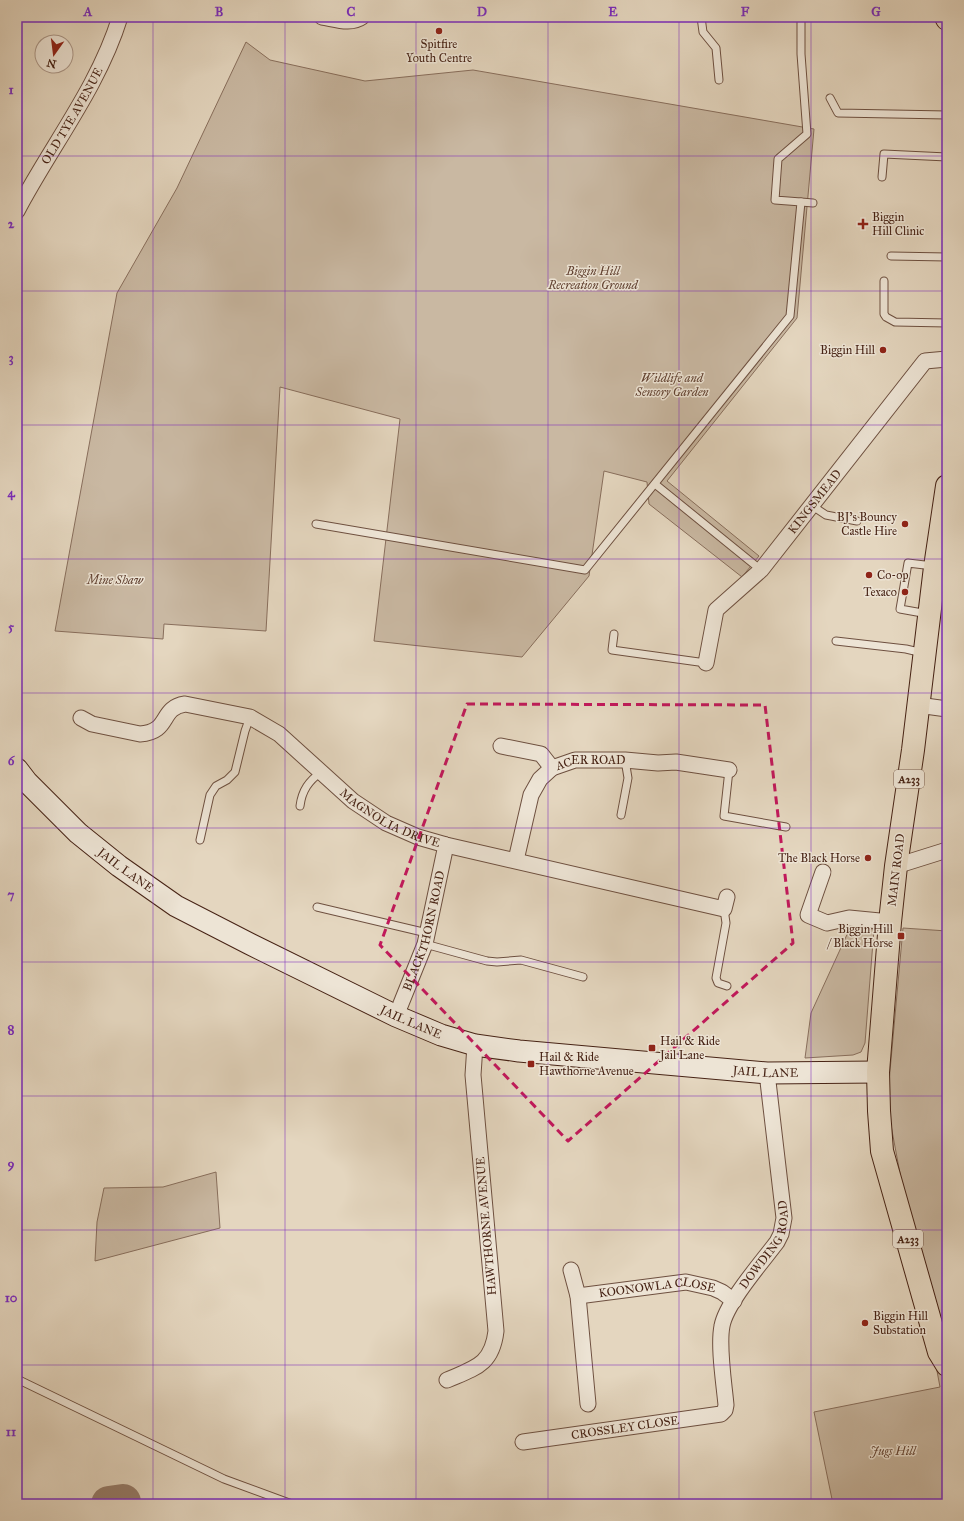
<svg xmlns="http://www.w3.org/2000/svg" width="964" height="1521" font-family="'IM FELL Great Primer',serif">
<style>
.green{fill:#c9b8a2;stroke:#886e5c}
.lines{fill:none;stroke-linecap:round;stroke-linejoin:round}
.taxiway{stroke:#967c6a;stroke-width:36}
.lane-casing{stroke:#6e5040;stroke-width:9}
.street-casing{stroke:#6e5040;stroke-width:17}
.secondary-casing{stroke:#472315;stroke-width:23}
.primary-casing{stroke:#472315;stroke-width:24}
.lane{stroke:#ede4d5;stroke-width:7}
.street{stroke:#ede4d5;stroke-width:15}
.secondary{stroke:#ede4d5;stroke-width:21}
.primary{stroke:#e4d6bf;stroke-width:22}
.marked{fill:none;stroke:#c2185b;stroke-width:3;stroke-dasharray:8 5;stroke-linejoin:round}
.grid{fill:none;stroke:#7b2cbf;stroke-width:1;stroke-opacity:0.55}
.poi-dot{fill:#8f2418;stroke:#ede4d5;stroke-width:1.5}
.labels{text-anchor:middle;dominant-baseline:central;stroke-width:3;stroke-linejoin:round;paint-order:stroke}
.shield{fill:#ede4d5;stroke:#795d4f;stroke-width:1}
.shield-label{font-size:11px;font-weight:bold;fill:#472315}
.poi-label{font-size:12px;fill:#472315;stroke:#ede4d5;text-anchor:start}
.street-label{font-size:12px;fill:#472315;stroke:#ede4d5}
.park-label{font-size:12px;font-style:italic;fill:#614131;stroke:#ede4d5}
.neatline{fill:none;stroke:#7b2cbf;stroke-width:1.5}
.grid-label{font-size:13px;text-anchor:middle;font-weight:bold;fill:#7b2cbf}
</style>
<rect width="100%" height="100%" fill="#e4d6bf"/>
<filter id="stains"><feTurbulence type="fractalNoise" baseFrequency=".005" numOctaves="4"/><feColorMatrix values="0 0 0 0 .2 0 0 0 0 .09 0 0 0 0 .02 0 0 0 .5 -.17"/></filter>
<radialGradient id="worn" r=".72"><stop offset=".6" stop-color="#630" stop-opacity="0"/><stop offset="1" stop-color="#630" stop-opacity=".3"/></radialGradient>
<g class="green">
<path d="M246,42L270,60L365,81L473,70L814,129L797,318L667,481L759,556L742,577L649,504L647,482L604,471L589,576L522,657L374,641L400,419L280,387L266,631L164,624L163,639L55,631L117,293L177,188Z"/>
<path d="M850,928L874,929L865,1043L861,1052L853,1055L805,1058L811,1013Z"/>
<path d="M903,928L947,931V1504H833L814,1412L940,1387L887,1104Z"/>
<path d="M216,1172L220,1228L95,1261L97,1222L104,1188L163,1187Z"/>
</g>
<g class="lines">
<path class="taxiway" d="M109,1504L123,1502"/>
<g class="lane-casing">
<g id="lane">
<path d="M701,17L703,32L716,48L719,80"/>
<path d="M830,98L838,113L947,115"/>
<path d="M882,177L884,154L947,157"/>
<path d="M801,202L813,203"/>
<path d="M891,256L947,257"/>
<path d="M884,281V314L886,317L895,322L947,323"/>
<path d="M655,484L761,570"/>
<path d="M811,505L826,515L857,521"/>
<path d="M316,524L585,570L790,316L801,202L775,200L778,159L807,134L801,54V17"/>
<path d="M928,614L900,609L908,563L933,566"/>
<path d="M614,634L612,650L706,663"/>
<path d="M836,641L906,649L923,653"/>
<path d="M729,770L724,816L786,827"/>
<path d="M300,806C302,790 309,781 321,772"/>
<path d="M621,815L628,778L625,760"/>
<path d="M200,840L210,795L216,786L227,780L235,772L245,731L250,717"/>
<path d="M317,907L427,933"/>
<path d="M724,909L726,923L716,978L718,983L727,986"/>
<path d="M425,944L487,961L497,962L521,960L583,977"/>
<path d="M17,1379L224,1479L292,1504"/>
</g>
</g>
<g class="street-casing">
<g id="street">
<path d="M322,17C335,19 351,25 362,17"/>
<path id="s1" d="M17,211C51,146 98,88 120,17"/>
<path id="s2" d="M706,663L716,610L761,570L925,361L947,359"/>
<path d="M918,705L947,709"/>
<path id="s3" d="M81,718L92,724L140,734C171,732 159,708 185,704L250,717L279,734L353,801L386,823L418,837L446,845L724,909L727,897"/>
<path d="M501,746L541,754L552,768"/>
<path id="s4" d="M516,860L531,795L540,779L552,768L575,760H625L658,763L676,762L729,770"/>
<path d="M896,866L947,850"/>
<path d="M823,872L808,915L827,923L849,918L890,922"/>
<path id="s5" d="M396,1016L425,944L446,845"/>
<path d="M571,1270L578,1296L588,1404"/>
<path id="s6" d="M578,1296L686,1282L713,1288L722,1292L734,1301"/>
<path d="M447,1380C475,1368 492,1365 496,1331L473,1075L475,1045"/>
<path id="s7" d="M523,1442L721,1414L725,1410L726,1405C724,1383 718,1346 722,1326C726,1303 762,1262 777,1242L781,1234L784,1218L767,1073"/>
</g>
</g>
<g class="secondary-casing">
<g id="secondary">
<path id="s8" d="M17,769L27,782L78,833L119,866L176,906L250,944L396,1016L441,1035L475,1045L519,1051L767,1073L878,1072"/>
</g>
</g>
<g class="primary-casing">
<g id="primary">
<path d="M946,17L947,19"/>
<path d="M947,486L935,567L913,750L896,866L890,922L878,1072L879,1111L882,1151L939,1352L947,1365"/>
</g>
</g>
<use href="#lane" class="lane"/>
<use href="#street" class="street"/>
<use href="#secondary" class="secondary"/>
<use href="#primary" class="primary"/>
</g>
<path class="marked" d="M467,704L765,705L793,943L568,1141L380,945Z"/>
<path class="grid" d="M153,17V1504M285,17V1504M416,17V1504M548,17V1504M679,17V1504M811,17V1504M17,156H947M17,291H947M17,425H947M17,559H947M17,693H947M17,828H947M17,962H947M17,1096H947M17,1230H947M17,1365H947"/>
<g class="poi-dot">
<circle cx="439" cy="31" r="4"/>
<path d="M861 218h4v4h4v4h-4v4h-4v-4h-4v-4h4z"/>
<circle cx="883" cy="350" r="4"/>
<circle cx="905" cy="524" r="4"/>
<circle cx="869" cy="575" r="4"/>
<circle cx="905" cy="592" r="4"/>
<circle cx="868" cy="858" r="4"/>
<rect x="897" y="932" width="8" height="8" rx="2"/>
<rect x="648" y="1044" width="8" height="8" rx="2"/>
<rect x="527" y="1060" width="8" height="8" rx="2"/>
<circle cx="865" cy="1323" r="4"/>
</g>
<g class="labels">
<g class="shield">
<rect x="894" y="770" width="30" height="18" rx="3"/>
<rect x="893" y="1230" width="30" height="18" rx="3"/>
</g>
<g class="shield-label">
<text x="909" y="779">A233</text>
<text x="908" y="1239">A233</text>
</g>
<g class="poi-label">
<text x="439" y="44" text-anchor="middle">Spitfire<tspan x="439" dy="14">Youth Centre</tspan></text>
<text x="872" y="217">Biggin<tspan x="872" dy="14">Hill Clinic</tspan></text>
<text x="875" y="350" text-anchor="end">Biggin Hill</text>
<text x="897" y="517" text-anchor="end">BJ's Bouncy<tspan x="897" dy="14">Castle Hire</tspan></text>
<text x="877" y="575">Co-op</text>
<text x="897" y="592" text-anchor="end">Texaco</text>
<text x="860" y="858" text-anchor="end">The Black Horse</text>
<text x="893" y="929" text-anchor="end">Biggin Hill<tspan x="893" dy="14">/ Black Horse</tspan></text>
<text x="660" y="1041">Hail &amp; Ride<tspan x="660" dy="14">Jail Lane</tspan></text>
<text x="539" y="1057">Hail &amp; Ride<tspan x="539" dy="14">Hawthorne Avenue</tspan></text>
<text x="873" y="1316">Biggin Hill<tspan x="873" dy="14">Substation</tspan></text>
</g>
<g class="street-label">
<text stroke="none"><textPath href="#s1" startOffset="110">OLD TYE AVENUE</textPath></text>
<text stroke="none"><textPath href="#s2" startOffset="201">KINGSMEAD</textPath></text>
<text stroke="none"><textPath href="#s4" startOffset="141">ACER ROAD</textPath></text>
<text stroke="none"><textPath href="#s3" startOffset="359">MAGNOLIA DRIVE</textPath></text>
<text stroke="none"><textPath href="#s8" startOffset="149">JAIL LANE</textPath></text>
<text transform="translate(896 870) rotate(-83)">MAIN ROAD</text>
<text stroke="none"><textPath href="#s5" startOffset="90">BLACKTHORN ROAD</textPath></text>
<text stroke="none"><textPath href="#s8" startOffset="473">JAIL LANE</textPath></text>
<text stroke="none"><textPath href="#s8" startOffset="833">JAIL LANE</textPath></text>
<text transform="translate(486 1226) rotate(-95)">HAWTHORNE AVENUE</text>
<text stroke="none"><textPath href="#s7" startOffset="384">DOWDING ROAD</textPath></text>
<text stroke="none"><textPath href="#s6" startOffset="80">KOONOWLA CLOSE</textPath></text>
<text stroke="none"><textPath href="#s7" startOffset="103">CROSSLEY CLOSE</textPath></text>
</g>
<g class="park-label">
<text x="593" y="271">Biggin Hill<tspan x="593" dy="14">Recreation Ground</tspan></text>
<text x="672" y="378">Wildlife and<tspan x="672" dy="14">Sensory Garden</tspan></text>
<text x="115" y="580">Mine Shaw</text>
<text x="893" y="1451">Jugs Hill</text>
</g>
</g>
<rect width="964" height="1521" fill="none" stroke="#e4d6bf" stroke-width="44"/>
<g transform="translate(54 54) rotate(194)"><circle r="19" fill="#ede4d5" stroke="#ab9788"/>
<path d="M0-3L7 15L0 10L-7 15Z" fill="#8f2418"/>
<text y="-6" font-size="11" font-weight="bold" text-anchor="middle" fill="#472315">N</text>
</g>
<rect x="22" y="22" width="920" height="1477" class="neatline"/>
<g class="grid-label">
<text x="88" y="16">A</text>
<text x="219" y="16">B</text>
<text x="351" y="16">C</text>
<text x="482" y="16">D</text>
<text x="613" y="16">E</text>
<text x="745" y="16">F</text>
<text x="876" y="16">G</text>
<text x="11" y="94">1</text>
<text x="11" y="228">2</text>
<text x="11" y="362">3</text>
<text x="11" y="497">4</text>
<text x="11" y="631">5</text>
<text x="11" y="765">6</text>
<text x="11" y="899">7</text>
<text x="11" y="1034">8</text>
<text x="11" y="1168">9</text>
<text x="11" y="1302">10</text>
<text x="11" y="1436">11</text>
</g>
<rect width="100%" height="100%" filter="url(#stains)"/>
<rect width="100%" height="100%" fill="url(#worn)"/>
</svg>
